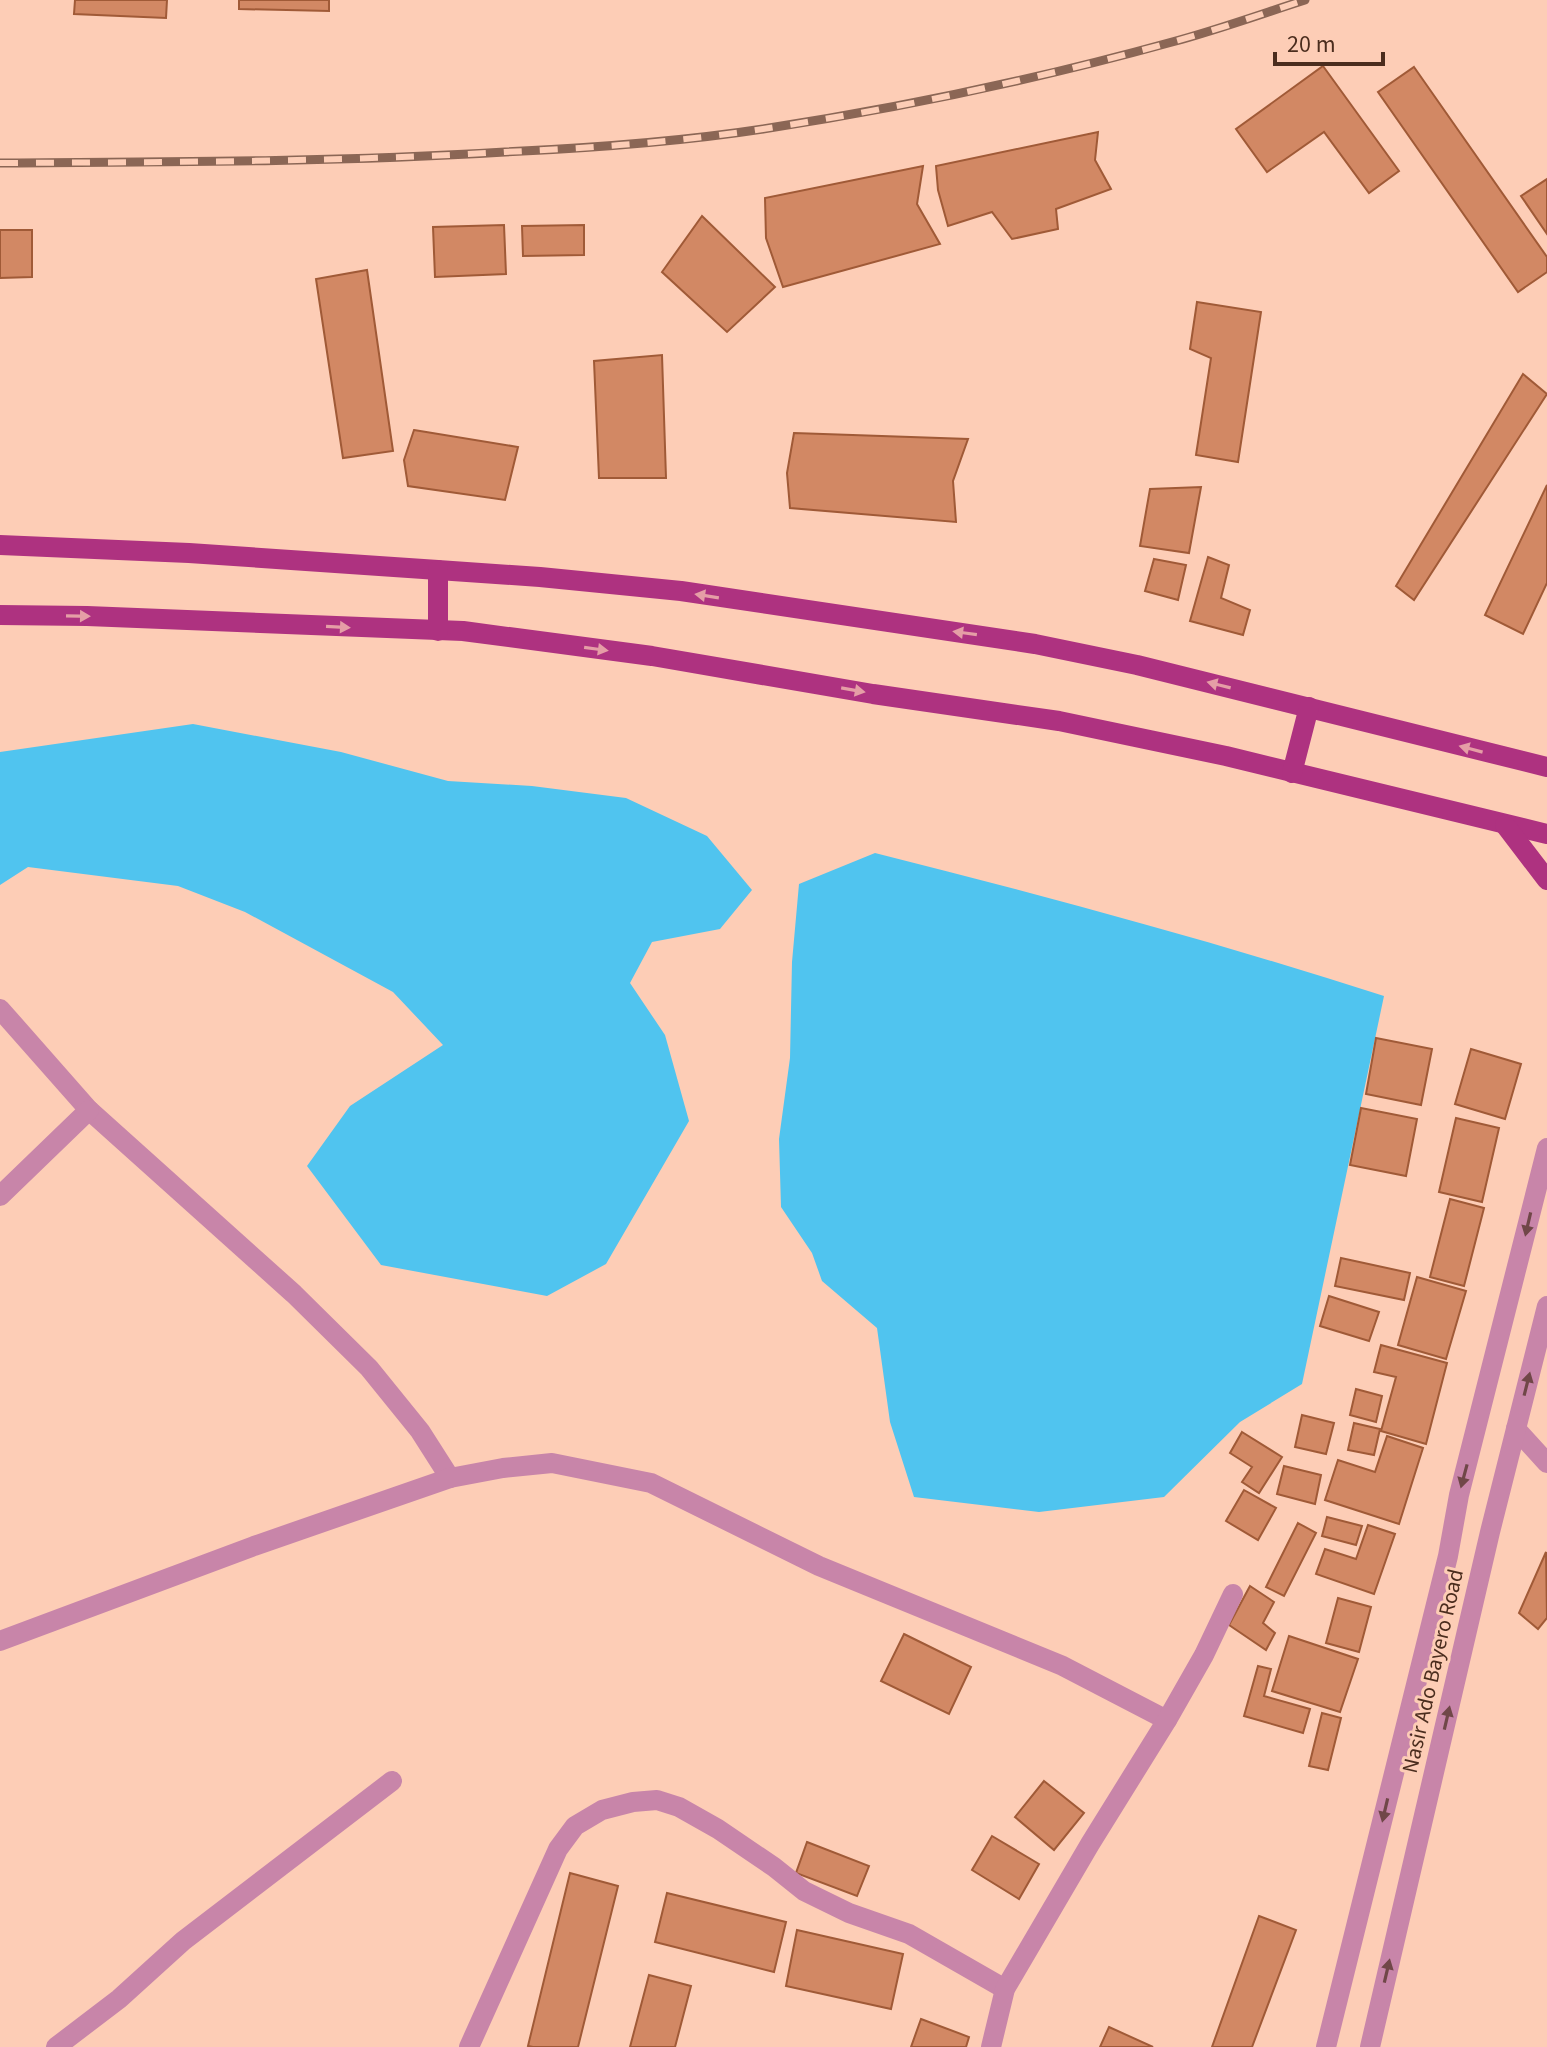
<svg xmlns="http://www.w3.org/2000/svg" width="1547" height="2047" font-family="'Source Sans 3',sans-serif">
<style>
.water{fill:#50c4ef}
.building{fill:#d28864;stroke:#a05a37;stroke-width:2}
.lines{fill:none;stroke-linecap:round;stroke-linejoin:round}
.minor{stroke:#c885a9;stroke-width:20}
.major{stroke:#ae3280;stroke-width:20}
.rail-casing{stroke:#8b6655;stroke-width:9}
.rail{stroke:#fdcdb6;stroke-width:6;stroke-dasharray:18;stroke-linecap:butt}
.oneway{fill:#e59ea6}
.oneway2{fill:#704748}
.labels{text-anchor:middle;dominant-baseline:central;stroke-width:6;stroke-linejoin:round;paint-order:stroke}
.street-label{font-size:22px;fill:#4b2d1e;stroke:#fdcdb6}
</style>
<rect width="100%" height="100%" fill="#fdcdb6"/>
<g class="water">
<path d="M193,724L341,752L448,781L532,786L626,798L707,836L752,890L720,929L652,942L630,983L665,1035L689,1121L606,1264L547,1296L381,1265L307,1166L350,1106L443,1045L393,992L245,912L178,886L28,867L0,885V752Z"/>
<path d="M875,853C1046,896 1216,942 1384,996L1302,1384L1240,1422L1164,1497L1039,1512L914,1497L890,1422L877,1328L822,1281L812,1253L781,1207L779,1139L790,1058L792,962L799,884Z"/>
</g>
<g class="building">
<path d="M75,0H167L166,18L74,14Z"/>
<path d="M239,0H329V11L239,9Z"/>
<path d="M1323,66L1399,171L1369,193L1324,132L1267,172L1236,129Z"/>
<path d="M1414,67L1547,257V272L1518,292L1378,92Z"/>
<path d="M1098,132L1095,160L1111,189L1056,209L1058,229L1012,239L992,212L948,226L938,190L936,166Z"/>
<path d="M923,166L917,204L940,244L783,287L766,238L765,198Z"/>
<path d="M1547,179V234L1521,196Z"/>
<path d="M702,216L775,287L727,332L662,272Z"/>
<path d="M504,225L506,274L435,277L433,227Z"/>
<path d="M584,225V255L523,256L522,226Z"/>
<path d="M0,230H32V277L0,278Z"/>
<path d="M367,270L393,451L343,458L316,279Z"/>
<path d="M1197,302L1261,312L1238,462L1196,455L1211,358L1190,349Z"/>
<path d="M662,355L666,478H599L594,361Z"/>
<path d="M1523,374L1547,394L1414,600L1396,586Z"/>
<path d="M414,430L518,447L505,500L408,486L404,460Z"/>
<path d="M794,433L968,439L953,481L956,522L790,508L787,473Z"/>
<path d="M1547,485V583L1523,634L1485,615Z"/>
<path d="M1201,487L1189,553L1140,546L1150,489Z"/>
<path d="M1208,557L1229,565L1221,598L1250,610L1243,635L1190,621Z"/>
<path d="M1154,559L1186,565L1178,600L1145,591Z"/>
<path d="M1376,1038L1432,1049L1421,1105L1366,1094Z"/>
<path d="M1471,1049L1521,1064L1505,1119L1455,1104Z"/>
<path d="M1361,1108L1417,1119L1406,1176L1350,1165Z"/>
<path d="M1456,1118L1499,1128L1482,1202L1439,1192Z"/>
<path d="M1450,1199L1484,1208L1464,1286L1430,1277Z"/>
<path d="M1341,1258L1410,1273L1404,1300L1335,1286Z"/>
<path d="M1417,1277L1466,1291L1446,1359L1398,1345Z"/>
<path d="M1329,1296L1379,1312L1369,1341L1320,1326Z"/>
<path d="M1381,1345L1447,1363L1426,1444L1381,1431L1396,1377L1374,1372Z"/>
<path d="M1356,1389L1382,1396L1376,1422L1350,1415Z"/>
<path d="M1302,1415L1334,1423L1326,1454L1295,1447Z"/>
<path d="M1354,1423L1380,1429L1374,1455L1348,1450Z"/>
<path d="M1242,1432L1282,1457L1259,1493L1242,1482L1252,1467L1230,1453Z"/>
<path d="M1387,1436L1423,1448L1399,1524L1325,1500L1338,1460L1375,1472Z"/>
<path d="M1284,1466L1321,1475L1315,1504L1277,1494Z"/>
<path d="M1244,1490L1276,1508L1258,1540L1226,1521Z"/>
<path d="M1327,1517L1362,1526L1356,1545L1322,1536Z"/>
<path d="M1298,1523L1316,1533L1284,1596L1266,1587Z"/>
<path d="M1368,1525L1395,1534L1374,1594L1316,1574L1325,1549L1356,1559Z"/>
<path d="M1546,1552L1547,1618L1538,1629L1519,1613Z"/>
<path d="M1250,1586L1274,1602L1263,1623L1275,1633L1266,1650L1229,1625Z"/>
<path d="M1338,1598L1371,1607L1359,1652L1326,1643Z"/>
<path d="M904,1634L971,1667L949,1714L881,1681Z"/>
<path d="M1289,1636L1358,1659L1340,1712L1272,1691Z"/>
<path d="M1258,1666L1271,1669L1264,1696L1310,1709L1303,1733L1244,1716Z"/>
<path d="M1322,1713L1341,1718L1328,1770L1309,1766Z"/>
<path d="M1044,1781L1084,1813L1054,1850L1015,1817Z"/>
<path d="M992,1836L1039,1864L1019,1899L972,1870Z"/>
<path d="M807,1842L869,1866L857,1896L796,1873Z"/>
<path d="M570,1873L618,1886L578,2047H533L528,2046Z"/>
<path d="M667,1893L786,1922L774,1972L655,1942Z"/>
<path d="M1259,1916L1296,1930L1252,2047H1212Z"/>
<path d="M797,1930L903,1954L891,2009L786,1986Z"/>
<path d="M649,1975L691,1986L675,2047H630Z"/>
<path d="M921,2019L969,2037L966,2047H911Z"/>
<path d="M1109,2027L1153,2047H1100Z"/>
</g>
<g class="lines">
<g class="minor">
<path d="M0,1009L89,1110L294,1294L369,1368L420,1431L450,1478"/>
<path d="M0,1196L89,1110"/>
<path d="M1516,1429L1547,1463"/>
<path d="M0,1641L254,1546L450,1478L503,1468L552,1463L651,1483L819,1566L1063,1666L1167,1720"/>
<path d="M56,2047L119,1999L183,1941L392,1781"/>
<path d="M469,2047L558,1849L575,1826L602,1810L633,1802L657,1800L679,1807L718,1829L774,1867L804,1891L849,1913L909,1934L1005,1989"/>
<path d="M991,2047L1005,1989L1090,1844L1167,1720L1204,1655L1233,1594"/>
<path d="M1326,2047L1448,1556L1459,1495L1547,1148"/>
<path d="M1370,2047L1490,1532L1547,1306"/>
</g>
<g class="major">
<path d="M0,545L189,553L438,570L540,577L681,591L1035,644L1137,665L1547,767"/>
<path d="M0,615L87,616L463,631L652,656L873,694L1059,721L1226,756L1547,834"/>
<path d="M438,631V570"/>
<path d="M1292,773L1309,707"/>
<path d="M1505,825L1547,880"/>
</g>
<g class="rail-casing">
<path id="rail" d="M0,163C168,162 337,162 505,152C591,148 678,142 763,129C900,108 1038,79 1172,42C1217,30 1261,14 1305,0"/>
</g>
<use href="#rail" class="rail"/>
</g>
<defs><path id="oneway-solid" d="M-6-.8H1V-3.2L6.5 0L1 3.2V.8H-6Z" transform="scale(2)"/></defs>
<g class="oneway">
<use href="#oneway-solid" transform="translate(707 596) rotate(-171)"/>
<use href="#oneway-solid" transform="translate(78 616) rotate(1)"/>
<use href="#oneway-solid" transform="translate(338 627) rotate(3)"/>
<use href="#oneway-solid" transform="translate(965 633) rotate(-172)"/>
<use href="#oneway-solid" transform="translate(596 649) rotate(8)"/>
<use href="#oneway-solid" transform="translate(1219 685) rotate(-166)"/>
<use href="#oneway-solid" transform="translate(853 690) rotate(10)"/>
<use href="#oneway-solid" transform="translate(1471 749) rotate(-165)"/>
</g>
<g class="oneway2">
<use href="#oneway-solid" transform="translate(1528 1224) rotate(103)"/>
<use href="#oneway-solid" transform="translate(1527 1384) rotate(-76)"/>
<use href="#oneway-solid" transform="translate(1464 1476) rotate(105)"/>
<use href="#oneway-solid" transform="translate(1447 1718) rotate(-77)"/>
<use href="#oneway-solid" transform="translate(1385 1810) rotate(103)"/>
<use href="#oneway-solid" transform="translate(1387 1971) rotate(-77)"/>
</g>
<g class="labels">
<g class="street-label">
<text transform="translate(1433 1671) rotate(-77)">Nasir Ado Bayero Road</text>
</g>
</g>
<path d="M1275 52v12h108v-12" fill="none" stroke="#4b2d1e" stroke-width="4"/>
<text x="1287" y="52" font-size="24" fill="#4b2d1e" stroke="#fdcdb6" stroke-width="6" paint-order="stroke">20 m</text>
</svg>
